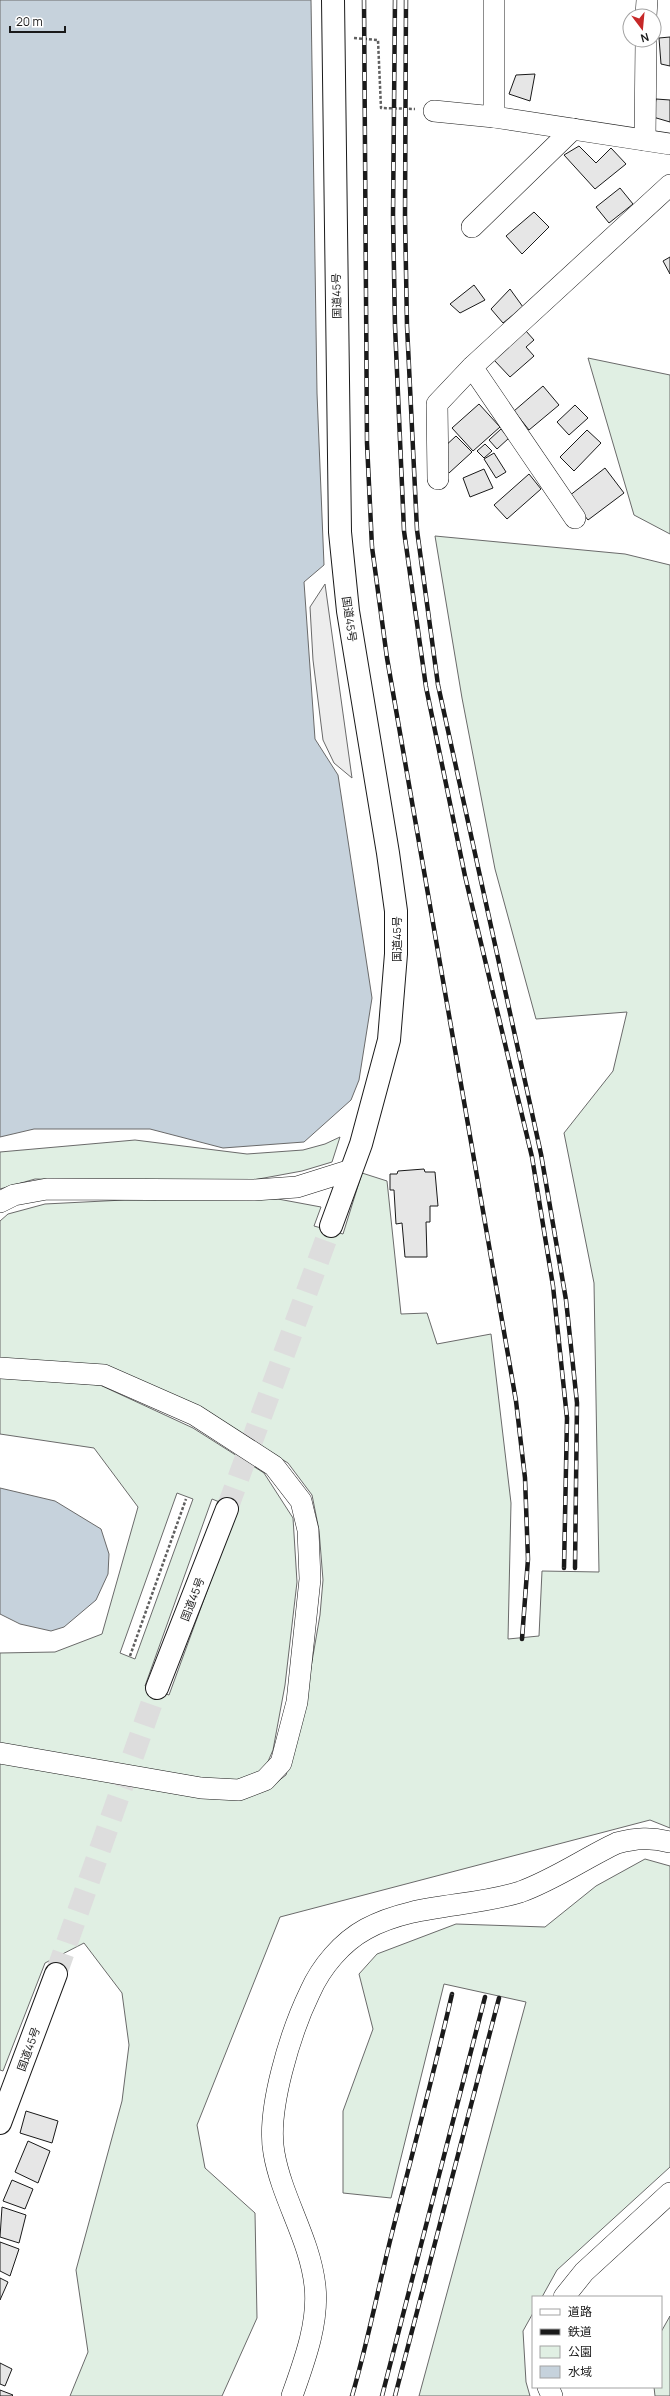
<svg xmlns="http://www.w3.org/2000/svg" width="670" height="2396" font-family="Manrope,'Noto Sans JP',sans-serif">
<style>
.green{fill:#e0efe3;stroke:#6a6a6a;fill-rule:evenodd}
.parking{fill:#ededed;stroke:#6a6a6a}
.water{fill:#c6d2dc;stroke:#6a6a6a}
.building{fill:#e6e6e6;stroke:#1a1a1a}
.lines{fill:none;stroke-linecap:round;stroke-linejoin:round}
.highway-tunnel{stroke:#ddd;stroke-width:22;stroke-dasharray:22 11;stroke-linecap:butt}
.minor-casing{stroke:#1a1a1a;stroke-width:22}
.highway-casing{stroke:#1a1a1a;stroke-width:24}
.path{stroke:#5f5f5f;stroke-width:2.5;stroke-dasharray:3 2;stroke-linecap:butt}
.minor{stroke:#fff;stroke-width:21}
.highway{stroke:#fff;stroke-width:22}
.rail-casing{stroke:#1a1a1a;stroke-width:4.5}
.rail{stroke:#fff;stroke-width:3;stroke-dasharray:9;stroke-linecap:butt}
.labels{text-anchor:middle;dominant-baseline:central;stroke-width:3;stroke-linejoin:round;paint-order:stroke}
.street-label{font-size:11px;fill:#1a1a1a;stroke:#fff}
</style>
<rect width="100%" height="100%" fill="#fff"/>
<g class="green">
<path d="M588,358L670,375V534L634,515Z"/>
<path d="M435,536L625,554L670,565V1828L650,1820L280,1917L197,2125L205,2168L255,2213L257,2318L222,2396H70L88,2352L76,2270L122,2101L129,2045L122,1993L84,1943L45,1963L3,2071L0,2070V1763L268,1789L286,1775L305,1702L320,1615L323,1580L319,1530L312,1495L288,1463L199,1408L105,1368L0,1363V1221L8,1214L45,1204L124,1200L278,1199L321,1207L314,1226L343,1234L362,1173L387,1181L401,1314L427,1313L437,1344L491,1334L511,1503L508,1639L539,1636L542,1571L599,1572L594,1283L564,1133L613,1071L627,1012L536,1019L495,869L462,698Z"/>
<path d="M340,1137L332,1162L302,1171L237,1183L35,1179L0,1189V1152L135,1140L247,1154L303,1150L325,1144Z"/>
<path d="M0,1377L100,1385L193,1428L264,1473L293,1518L297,1582L285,1685L273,1750L263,1773L237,1784L0,1744V1653L55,1652L102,1634L138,1507L94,1448L0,1434ZM177,1493L193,1499L135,1659L120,1653ZM212,1499L237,1509L169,1695L145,1686Z"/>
<path d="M645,1859L670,1866V2167L557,2270L542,2297H533V2313L523,2331L526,2382L530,2396H419L526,2002L444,1984L391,2198L343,2193V2111L373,2029L359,1974L377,1954L456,1924L545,1927L596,1886Z"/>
<path d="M670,2316V2396H655L654,2387H661V2332Z"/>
</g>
<path class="parking" d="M325,584L352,778L334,763L323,740L313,660L310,607Z"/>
<g class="water">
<path d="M0,0H311L317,393L324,565L304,582L315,739L338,775L372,998L359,1080L351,1100L304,1142L223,1148L150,1129H34L0,1137Z"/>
<path d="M0,1488L55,1501L101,1529L109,1554L108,1574L96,1600L64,1627L51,1631L20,1624L0,1614Z"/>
</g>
<g class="building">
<path d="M670,37V66L661,64L659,38Z"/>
<path d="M535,74L530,101L509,94L516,75Z"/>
<path d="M656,99L670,100V122L653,117Z"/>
<path d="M579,146L596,163L611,148L626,164L595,189L564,155Z"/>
<path d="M620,188L633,204L609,223L596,207Z"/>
<path d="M534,212L549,227L522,254L506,236Z"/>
<path d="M670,257V274L663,261Z"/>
<path d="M474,285L485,300L460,313L450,304Z"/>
<path d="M510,289L523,307L503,323L491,309Z"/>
<path d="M526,331L534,340L526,347L534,356L510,377L494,360Z"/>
<path d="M543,386L559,405L529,430L514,411Z"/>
<path d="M479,404L500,427L473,451L452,428Z"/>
<path d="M575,405L588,418L569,435L557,422Z"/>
<path d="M501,429L509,438L497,449L489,440Z"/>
<path d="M587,430L601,443L574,471L560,457Z"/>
<path d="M456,436L472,452L449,473L443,467V448Z"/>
<path d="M485,444L492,451L484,458L477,451Z"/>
<path d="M494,453L506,472L496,478L484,459Z"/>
<path d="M605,468L624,493L588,520L569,496Z"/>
<path d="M484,469L493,488L470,497L463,478Z"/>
<path d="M529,474L541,489L507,519L494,505Z"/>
<path d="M424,1169L425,1172H435L438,1206H430V1222H426L427,1257H405L402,1223L396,1224L394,1190H390V1174H397L398,1171Z"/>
<path d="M26,2111L58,2121L52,2143L20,2133Z"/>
<path d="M28,2141L50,2151L38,2183L15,2172Z"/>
<path d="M12,2180L33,2189L25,2209L3,2201Z"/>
<path d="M2,2207L26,2215L19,2243L0,2237Z"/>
<path d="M0,2242L19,2249L10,2276L0,2271Z"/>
<path d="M0,2278L8,2282L0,2300Z"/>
<path d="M0,2363L12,2369L5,2386L0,2384Z"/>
<path d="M0,2390L13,2395L12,2396H0Z"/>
</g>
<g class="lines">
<g class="highway-tunnel">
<path d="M227,1509L331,1226"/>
<path d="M56,1974L157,1688"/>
</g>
<g class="minor-casing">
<g id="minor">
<path d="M494,0V117"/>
<path d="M646,16L647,0"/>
<path d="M434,111L494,117L670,144"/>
<path d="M645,140L646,40"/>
<path d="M472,227L573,129"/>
<path d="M438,479L437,404L472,367"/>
<path d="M575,518L472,367L670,185"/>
<path d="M0,1202L14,1195L47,1189L254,1190L297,1187L351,1170"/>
<path d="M0,1368L104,1375L195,1415L274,1466L301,1501L308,1530L310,1579L297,1702L281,1763L265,1780L239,1790L201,1788L0,1753"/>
<path d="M564,2297L584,2272L670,2193"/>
<path d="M548,2387L552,2396"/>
<path d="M292,2396C304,2362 319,2323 315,2286C310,2239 282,2199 274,2153C266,2110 291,2031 310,1992C321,1967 342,1942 366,1929C414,1903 469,1908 520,1892C554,1880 585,1858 617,1843C636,1838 651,1837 670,1842"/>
</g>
</g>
<g class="highway-casing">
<g id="highway">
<path d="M331,1226L361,1144L389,1040L396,954V911L388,853L348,611L340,532L333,0"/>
<path d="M157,1688L227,1509"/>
<path d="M0,2123L56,1974"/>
</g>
</g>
<g class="path">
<path d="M354,38L378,40L381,108L415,109"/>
<path d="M130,1656L186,1499"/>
</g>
<use href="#minor" class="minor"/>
<use href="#highway" class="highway"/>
<g class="rail-casing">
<g id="rail">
<path d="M364,0L367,443L372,547L387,658L516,1401L525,1478L528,1559L522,1639"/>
<path d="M395,0L393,216L395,326L404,531L426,687L465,876L532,1157L553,1286L567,1418L564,1568"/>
<path d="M406,0L405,216L407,326L417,530L438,685L541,1154L566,1300L577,1403L575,1568"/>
<path d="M352,2396C368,2341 379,2284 393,2229C413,2151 434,2073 452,1994"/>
<path d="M382,2396L485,1997"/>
<path d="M395,2396L499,1998"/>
</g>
</g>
<use href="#rail" class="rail"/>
</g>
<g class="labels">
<g class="street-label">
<text transform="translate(336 296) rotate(-91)">国道45号</text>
<text transform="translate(350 619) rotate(82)">国道45号</text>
<text transform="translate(396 939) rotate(-90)">国道45号</text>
<text transform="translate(192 1599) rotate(-69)">国道45号</text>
<text transform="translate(28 2049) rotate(-70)">国道45号</text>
</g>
</g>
<rect x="532" y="2296" width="130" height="92" fill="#ffffff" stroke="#a3a3a3"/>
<rect x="540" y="2309" width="20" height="6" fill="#ffffff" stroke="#a3a3a3"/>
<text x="568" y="2316" font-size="12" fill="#1a1a1a">道路</text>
<rect x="540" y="2329" width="20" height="6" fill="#1a1a1a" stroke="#a3a3a3"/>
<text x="568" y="2336" font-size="12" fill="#1a1a1a">鉄道</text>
<rect x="540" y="2346" width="20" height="12" fill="#e0efe3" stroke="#a3a3a3"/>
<text x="568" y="2356" font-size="12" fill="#1a1a1a">公園</text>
<rect x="540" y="2366" width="20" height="12" fill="#c6d2dc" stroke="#a3a3a3"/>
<text x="568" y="2376" font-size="12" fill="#1a1a1a">水域</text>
<g transform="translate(642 28) rotate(164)"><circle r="19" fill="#ffffff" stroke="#a3a3a3"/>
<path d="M0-3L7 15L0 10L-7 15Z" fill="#c62828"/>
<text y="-6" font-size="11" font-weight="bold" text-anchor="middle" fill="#1a1a1a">N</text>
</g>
<path d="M10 26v6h55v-6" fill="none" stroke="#1a1a1a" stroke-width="2"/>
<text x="16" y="26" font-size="12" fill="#1a1a1a" stroke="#ffffff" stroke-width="3" paint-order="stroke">20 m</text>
</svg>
